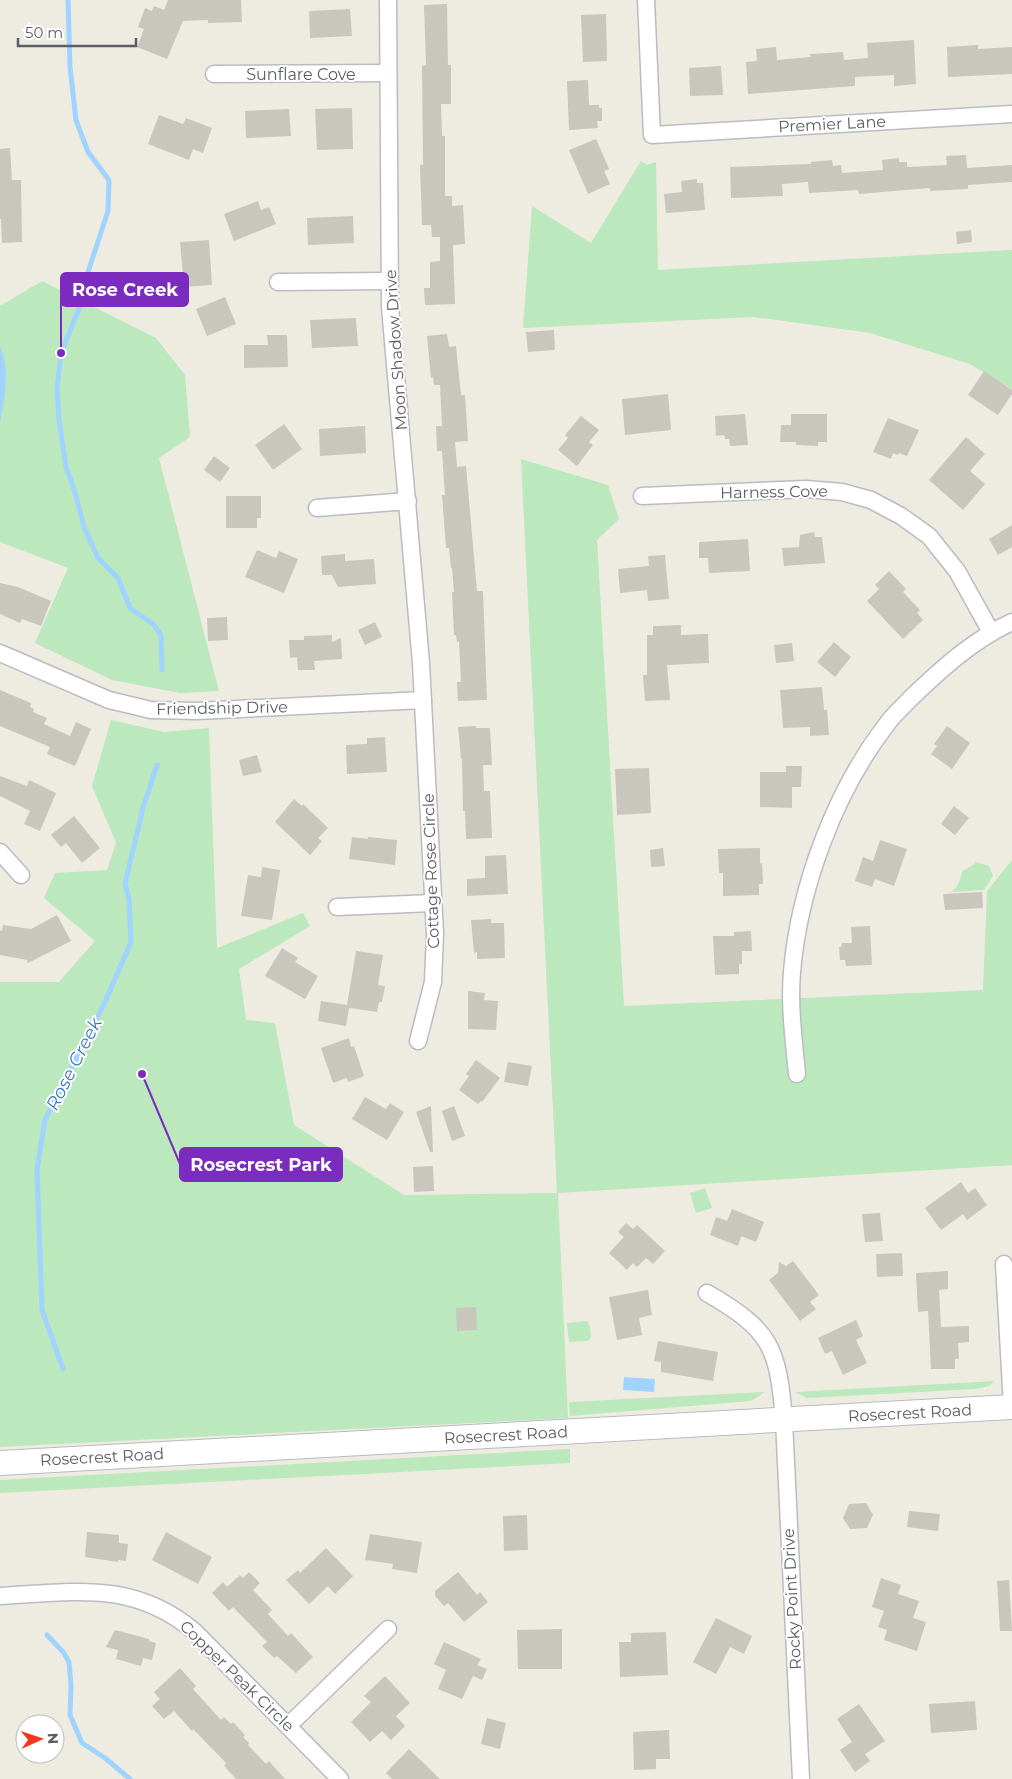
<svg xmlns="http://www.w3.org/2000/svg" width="1012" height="1779" font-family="Montserrat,sans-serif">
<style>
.green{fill:#bbe8bc}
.water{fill:#a0d3ff}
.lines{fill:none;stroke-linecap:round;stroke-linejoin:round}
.stream{stroke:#a0d3ff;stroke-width:5}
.building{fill:#c9c6be}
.street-casing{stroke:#b9bcc2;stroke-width:19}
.secondary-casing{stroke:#b7bbc1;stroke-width:26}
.street{stroke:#fff;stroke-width:16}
.secondary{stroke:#fff;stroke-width:24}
.labels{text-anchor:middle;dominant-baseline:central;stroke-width:4;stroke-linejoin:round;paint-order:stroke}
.street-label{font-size:16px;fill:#5a5e64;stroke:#fff}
.water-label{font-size:18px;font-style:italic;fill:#3878c2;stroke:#fff}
.leader{fill:none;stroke:#7b2cbf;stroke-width:2}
.callout-dot{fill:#7b2cbf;stroke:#fff;stroke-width:2}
.callout{fill:#7b2cbf;stroke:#7b2cbf;stroke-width:2}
.callout-label{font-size:18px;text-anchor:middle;font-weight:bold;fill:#fff}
</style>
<rect width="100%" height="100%" fill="#eeece1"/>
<g class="green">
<path d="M641,161L647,165L656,162L658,270L1012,250V389L970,364L870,333L754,317L523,328L532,206L591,243Z"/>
<path d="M42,281L156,338L185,375L190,437L159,458L219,691L180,693L112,680L35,643L68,568L0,542V306Z"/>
<path d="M521,459L608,485L619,519L597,540L624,1006L983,990L987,891L1012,860V1165L558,1193L568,1418L0,1447V982H59L95,941L44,898L55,873L107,870L116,843L92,786L111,720L164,732L209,728L217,948L303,913L310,926L239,969L246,1020L275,1023L294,1125L404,1195L557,1193Z"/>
<path d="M976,862L989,866L993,876L984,890L951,892C957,888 961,879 962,872C967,867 972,867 976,862Z"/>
<path d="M705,1188L712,1208L696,1213L690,1193Z"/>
<path d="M587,1321L590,1326L591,1337L588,1341L569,1342L567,1323Z"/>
<path d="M995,1381L989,1386L975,1389L807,1398L795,1392Z"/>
<path d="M765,1392L751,1401L570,1416L569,1402Z"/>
<path d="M570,1449V1463L0,1493V1480Z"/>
</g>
<g class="water">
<path d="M0,346C10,370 5,397 0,422Z"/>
<path d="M624,1377L655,1379L654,1392L623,1390Z"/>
</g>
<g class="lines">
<g class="stream">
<path d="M68,0L70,67L76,120L88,152L109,180L108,211L88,272L82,301L61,353L57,388L59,420L66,467L75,492L84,527L98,558L118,578L130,608L153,624L161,635L162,670"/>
<path d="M63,1369L42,1310L37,1170L45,1120L105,1002L131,942L129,899L125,884L143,808L157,765"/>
<path d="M47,1635L64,1653L69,1662L71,1685L70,1715L82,1743L105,1758L130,1779"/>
</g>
</g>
<g class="building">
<path d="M168,0H241L242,22L208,23V20L183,21L167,59L137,47L144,29L138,27L145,8L152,11L154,6L164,10Z"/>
<path d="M447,4L448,65H451V104H441L442,136H445V196H452V206L463,205L465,244L453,245L455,304L425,305L424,288H430V262L440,261V237H432L431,225H422L420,165H423L422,66L426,65L424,5Z"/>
<path d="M350,9L352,36L310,38L309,11Z"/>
<path d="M606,14L607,61L583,62L581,15Z"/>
<path d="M914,40L916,84L894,86V75L855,77V86L748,94L746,62L757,61L756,49L776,47L777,60L811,57L810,54L843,52L844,60L868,58L867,43Z"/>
<path d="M978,45V49L1012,47V74L948,77L947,47Z"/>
<path d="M721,66L723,95L690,96L689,68Z"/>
<path d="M588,80L589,105H599V108H602V121H597L598,128L569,130L567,81Z"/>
<path d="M352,108L353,149L317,150L315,109Z"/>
<path d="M289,109L291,136L246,138L245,111Z"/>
<path d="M159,115L183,124L186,118L212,128L203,153L193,149L189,160L148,144Z"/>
<path d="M596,139L609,169L604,171L610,184L588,194L569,150Z"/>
<path d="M10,148L12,180H21L22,242L2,243L1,219H0V149Z"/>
<path d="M966,155L967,168L1012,165V182L968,185V189L930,191V188L859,194L858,190L809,193L808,182L782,184L783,196L731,198L730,167L811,164V162L832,160L833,166L841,165L842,173L883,170L882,160L899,158V162H907V167L947,165L946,156Z"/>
<path d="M697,179V183H703L705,210L666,213L664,194L682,192L681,181Z"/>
<path d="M258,201L261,210L269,207L276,224L234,241L224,214Z"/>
<path d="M353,216L354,243L308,245L307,218Z"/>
<path d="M971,230L972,242L957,244L956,232Z"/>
<path d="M209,240L212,285L184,287L180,242Z"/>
<path d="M225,297L236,324L207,336L196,309Z"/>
<path d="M356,318L358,346L312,348L310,320Z"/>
<path d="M554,330L555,350L528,352L526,332Z"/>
<path d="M447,334L449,347L456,346L461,395H465L468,441L455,442L457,467L466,466L477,591H483L487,700L458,701L457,682H461L459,641L457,642L456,635H454L452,592H454L452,568H451L449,548H446L442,495H445L442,451H437L436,426H442L440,385H434L433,377L431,378L427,336Z"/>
<path d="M267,335H287L288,367L244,368V345H268Z"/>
<path d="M984,371L1012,390V394L998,415L968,395Z"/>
<path d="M668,394L671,430L625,435L622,399Z"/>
<path d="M745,414L748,445L730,446L729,439H725L724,435L716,436L715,416Z"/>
<path d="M791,414H827V442H818V446L796,445V442H780L781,425H791Z"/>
<path d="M581,416L599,430L589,442L593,445L577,466L558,450L568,438L565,435Z"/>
<path d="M888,418L919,430L907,456L899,453L898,455L893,453L891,459L873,452Z"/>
<path d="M284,424L302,449L273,470L255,445Z"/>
<path d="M365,426L366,453L320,456L319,429Z"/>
<path d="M966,437L985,454L970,471L985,484L963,510L929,480Z"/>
<path d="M214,456L230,468L220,482L204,470Z"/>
<path d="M226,496H261V518H257V528H226Z"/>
<path d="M1012,525V547L998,555L989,539Z"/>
<path d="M814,532L815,537H822L825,563L784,566L782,548L799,547L800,535Z"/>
<path d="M748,539L750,571L709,573L708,558H699V542Z"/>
<path d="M257,550L276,558L279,551L298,559L284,593L245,577Z"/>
<path d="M345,554V561L374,559L376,584L338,587L332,575H322L321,556Z"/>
<path d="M665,555L669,599L648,601L647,590L620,593L618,569L649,566L648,556Z"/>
<path d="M889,571L906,589L903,592L920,610L917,613L923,620L903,639L867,601L879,589L875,585Z"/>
<path d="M0,583L18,587L51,601L41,626L22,619L20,623L0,614Z"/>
<path d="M227,617L228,640L208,641L207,618Z"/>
<path d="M375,622L382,637L365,645L358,630Z"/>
<path d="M681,625V635L708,634L709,663L667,665L670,700L645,701L643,675H647V635H653V626Z"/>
<path d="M332,635V642L341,638L342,659L314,661L315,670H298L297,657L290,658L289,640H304V636Z"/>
<path d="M834,642L851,657L835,677L817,662Z"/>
<path d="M792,643L794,661L776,663L774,645Z"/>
<path d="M822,687L824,710H827L829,735L810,736V727L783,728L780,690Z"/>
<path d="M0,690L31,703L30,707L34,709L33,712L47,718L44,724L70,736L76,722L91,729L75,766L47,754L50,747L0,726Z"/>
<path d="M476,726V728H490L492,765H483L484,791H490L492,838L466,839L465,811H463L462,759H461L458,727Z"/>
<path d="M947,726L970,743L952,769L931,754L937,746L934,744Z"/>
<path d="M385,737L387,772L347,774L346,745L367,744V738Z"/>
<path d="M257,755L262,772L243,776L239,760Z"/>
<path d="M786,766H802L801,787H792V808L760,807V772H786Z"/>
<path d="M649,768L651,813L617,815L615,769Z"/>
<path d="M0,776L27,786L29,780L56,793L40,831L24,824L30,811L0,796Z"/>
<path d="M294,799L302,806L303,804L328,828L318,838L322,841L310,855L275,822Z"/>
<path d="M954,806L969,818L955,835L941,824Z"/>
<path d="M74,816L100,848L82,863L66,843L61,847L51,835Z"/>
<path d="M352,837L368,839V837L397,840L395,865L349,859Z"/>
<path d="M880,840L907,849L894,886L875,879L872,887L855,881L863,857L873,861Z"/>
<path d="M663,848L665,866L651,867L650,850Z"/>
<path d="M760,848V864L762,863L763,884H759V895L723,896V873H719L718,849Z"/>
<path d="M506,855L508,894L467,896V879L485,878V856Z"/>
<path d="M262,867L280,870L272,920L241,916L248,875L261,877Z"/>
<path d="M982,892L983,908L945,910L943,894Z"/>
<path d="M57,915L71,941L28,963L27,960L0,955V930L2,931L3,925L31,929Z"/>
<path d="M491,919V923H504L505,958L477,959V952L474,953L471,920Z"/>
<path d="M870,926L872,965L846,966L845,960H840L839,947H841L842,943H852L851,927Z"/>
<path d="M751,931L752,951H742V964H739V974L715,975L713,936H734V932Z"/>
<path d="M282,948L298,958L295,962L318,976L305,999L265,976Z"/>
<path d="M356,951L383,955L378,985L385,986L382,1002H379L377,1012L349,1008L346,1026L318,1021L321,1001L347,1005Z"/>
<path d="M468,991L485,993L484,1000L498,1001L496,1030L468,1029Z"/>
<path d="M349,1038L351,1047L354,1046L364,1076L348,1082L347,1078L333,1083L321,1048Z"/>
<path d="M476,1060L500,1078L482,1102L481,1101L478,1104L459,1090L469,1076L466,1074Z"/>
<path d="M508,1062L532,1066L528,1086L504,1082Z"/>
<path d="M365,1097L386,1109L390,1103L404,1112L387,1140L352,1119Z"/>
<path d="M431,1106L433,1152H430L416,1112Z"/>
<path d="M454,1106L465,1136L452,1141L442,1111Z"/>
<path d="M433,1166L434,1191L414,1192L413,1167Z"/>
<path d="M961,1182L968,1193L975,1188L987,1205L967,1220L963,1214L941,1230L925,1208Z"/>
<path d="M732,1209L764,1222L756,1242L741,1236L738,1246L710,1235L716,1217L727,1221Z"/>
<path d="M880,1213L883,1241L865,1242L862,1214Z"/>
<path d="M626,1223L633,1229L637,1225L665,1251L653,1264L646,1258L637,1267L633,1263L627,1270L609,1253L624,1237L618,1232Z"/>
<path d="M902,1253L903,1276L877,1277L876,1254Z"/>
<path d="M793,1261L819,1295L810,1302L816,1309L800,1321L769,1280L778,1273L779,1262L786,1266Z"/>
<path d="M948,1271V1289L939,1290L941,1327L969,1326V1342L958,1343L959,1359H955V1369H931L928,1311L918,1312L916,1273Z"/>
<path d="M648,1290L652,1315L639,1318L642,1335L617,1340L609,1297Z"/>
<path d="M476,1307L477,1330L457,1331L456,1308Z"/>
<path d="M856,1320L863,1336L856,1340L867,1363L843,1375L832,1351L825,1354L818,1338Z"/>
<path d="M658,1341L718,1352L713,1381L661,1372V1362L654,1361Z"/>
<path d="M866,1503L873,1515L867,1528L850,1529L843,1518L849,1504Z"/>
<path d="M909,1511L940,1514L938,1531L907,1527Z"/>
<path d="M527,1515L528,1550L504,1551L503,1516Z"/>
<path d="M87,1532L119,1535V1543L128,1544L126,1561L118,1560V1562L85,1557Z"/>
<path d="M166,1532L212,1557L198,1584L152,1560Z"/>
<path d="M370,1534L422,1542L417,1573L392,1569L393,1564L365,1560Z"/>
<path d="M326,1548L353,1576L335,1594L328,1586L309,1604L286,1580L298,1570L300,1573Z"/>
<path d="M249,1572L260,1583L253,1590L272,1610L268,1614L288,1636L291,1633L313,1657L296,1673L277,1656L274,1658L262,1646L267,1642L233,1607L229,1611L212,1593L223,1582L227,1587L240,1575L243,1578Z"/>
<path d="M458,1572L477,1595L480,1592L488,1602L464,1622L448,1603L444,1606L435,1596V1591Z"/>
<path d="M881,1578L901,1585L898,1594L919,1601L913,1618L926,1622L917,1651L884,1640L887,1630L878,1627L884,1611L872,1607Z"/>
<path d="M1009,1580L1012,1631H1000L997,1581Z"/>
<path d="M716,1618L752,1636L744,1654L730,1647L716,1674L693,1662Z"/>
<path d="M562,1629V1669H518L517,1630Z"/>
<path d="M115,1630L149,1639V1641L156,1643L152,1660L143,1658L141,1666L116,1659L118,1650L106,1647Z"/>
<path d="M666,1632L668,1675L620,1677L619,1642H631V1633Z"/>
<path d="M444,1642L481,1659L477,1665L487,1669L482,1680L473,1676L462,1699L438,1689L446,1670L434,1664Z"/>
<path d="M180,1668L196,1686L193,1689L221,1720L224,1717L231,1724L233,1722L245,1735L243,1737L249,1743L248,1745L266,1764L269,1761L285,1779H236L224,1766L226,1763L193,1729L192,1731L174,1711L164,1719L152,1706L160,1699L154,1692Z"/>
<path d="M385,1676L410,1703L396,1716L405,1726L391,1740L382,1731L370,1742L351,1722L371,1702L364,1696Z"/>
<path d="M975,1701L977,1730L931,1733L929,1704Z"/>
<path d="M859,1704L885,1741L865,1754L870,1761L855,1772L840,1750L852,1742L837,1719Z"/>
<path d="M487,1718L506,1723L500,1749L481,1744Z"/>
<path d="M669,1730L670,1759H656V1769L634,1770L633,1732Z"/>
<path d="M409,1749L440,1779H392L386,1773Z"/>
</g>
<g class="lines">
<g class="street-casing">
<g id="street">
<path d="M388,0L390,307L421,663L435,934L433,982L418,1041"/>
<path d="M646,0L652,135L1012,114"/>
<path d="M214,74L388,73"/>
<path d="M278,282L389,281"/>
<path d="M642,496L806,489L842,492L871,500L901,516L929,536L957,571L991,632"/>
<path d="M317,508L408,501"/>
<path d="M0,653L109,700L151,710L197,711L423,700"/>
<path d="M0,852L21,875"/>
<path d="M337,907L433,903"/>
<path d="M797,1074C794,1041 789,1006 792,972C799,888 835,791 887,724C893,715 903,707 910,699C941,669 973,640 1012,622"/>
<path d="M1004,1264L1012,1406"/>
<path d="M707,1293C771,1330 778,1347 784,1420L801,1779"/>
<path d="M0,1596C74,1592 134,1580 195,1632L340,1779"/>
<path d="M288,1726L388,1629"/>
</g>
</g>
<g class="secondary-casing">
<path id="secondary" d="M0,1463L1012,1407"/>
</g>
<use href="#street" class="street"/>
<use href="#secondary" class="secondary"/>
</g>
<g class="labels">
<g class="street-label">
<text x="301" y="74">Sunflare Cove</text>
<text transform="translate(832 124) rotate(-3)">Premier Lane</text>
<text transform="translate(396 350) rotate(-94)">Moon Shadow Drive</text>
<text transform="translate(774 492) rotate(-1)">Harness Cove</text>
<text transform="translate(222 708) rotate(-1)">Friendship Drive</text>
<text transform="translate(431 871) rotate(-92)">Cottage Rose Circle</text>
<text transform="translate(910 1413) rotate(-3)">Rosecrest Road</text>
<text transform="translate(506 1435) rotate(-3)">Rosecrest Road</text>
<text transform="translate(102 1457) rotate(-3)">Rosecrest Road</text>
<text transform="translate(792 1599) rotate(-93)">Rocky Point Drive</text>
<text transform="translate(237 1676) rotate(44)">Copper Peak Circle</text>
</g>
<g class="water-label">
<text transform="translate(74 1064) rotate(-63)">Rose Creek</text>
</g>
</g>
<path class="leader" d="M61 353L61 289M142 1074L180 1164"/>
<g class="callout-dot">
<circle cx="61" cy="353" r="5"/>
<circle cx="142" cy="1074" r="5"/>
</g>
<g class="callout">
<rect x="61" y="273" width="127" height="33" rx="5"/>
<rect x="180" y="1148" width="162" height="33" rx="5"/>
</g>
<g class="callout-label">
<text x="125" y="296">Rose Creek</text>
<text x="261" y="1171">Rosecrest Park</text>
</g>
<g transform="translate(40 1739) rotate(87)"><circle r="24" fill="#ffffff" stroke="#bdbfc1"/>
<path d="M0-4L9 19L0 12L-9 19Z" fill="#f6351f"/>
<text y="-8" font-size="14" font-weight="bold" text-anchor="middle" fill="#5a5e64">N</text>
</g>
<path d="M18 38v8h118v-8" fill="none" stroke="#5a5e64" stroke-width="2.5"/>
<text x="25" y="38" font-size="15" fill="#5a5e64" stroke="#ffffff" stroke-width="4" paint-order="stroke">50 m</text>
</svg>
